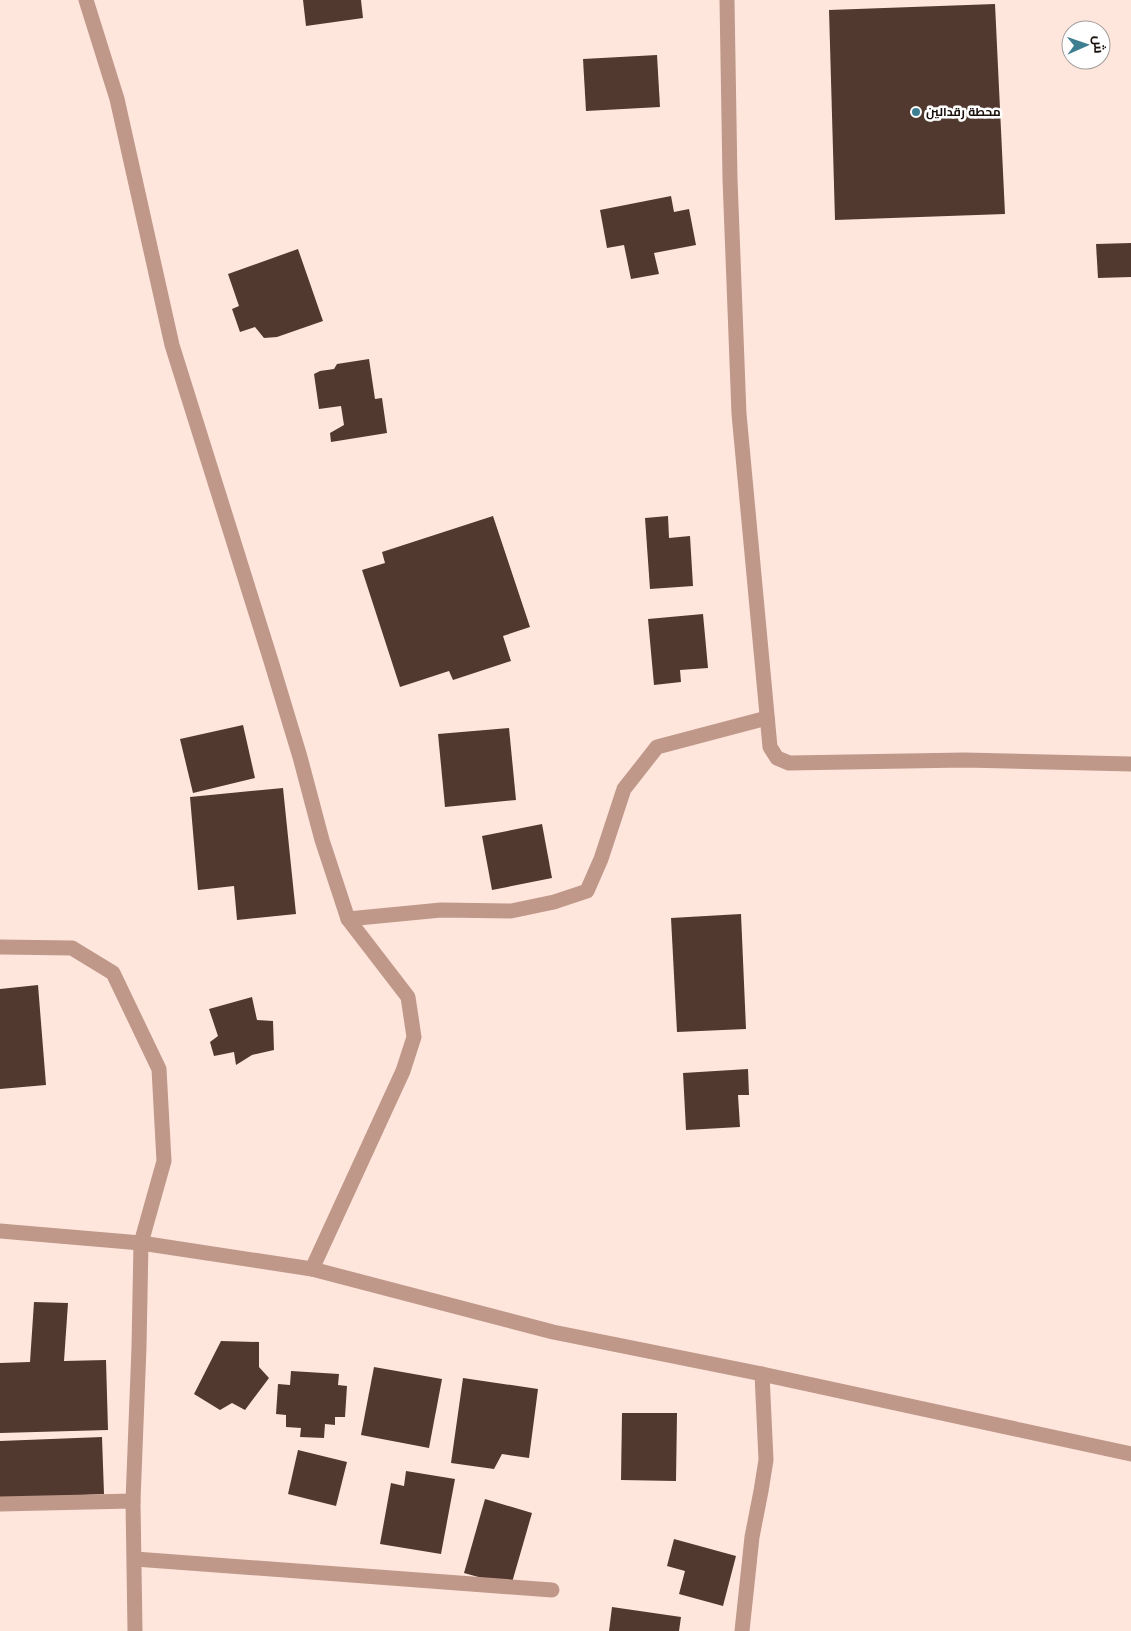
<svg xmlns="http://www.w3.org/2000/svg" width="1131" height="1631" font-family="Helvetica,Cairo,sans-serif">
<style>
.building{fill:#513930}
.lines{fill:none;stroke-linecap:round;stroke-linejoin:round}
.minor{stroke:#c0988a;stroke-width:15}
.poi-dot{fill:#3e7e91;stroke:#fff;stroke-width:2}
.labels{text-anchor:middle;dominant-baseline:central;stroke-width:5;stroke-linejoin:round;paint-order:stroke}
.poi-label{font-size:12px;font-weight:bold;fill:#190f0b;stroke:#fff;text-anchor:start}
</style>
<rect width="100%" height="100%" fill="#fee6dd"/>
<g class="building">
<path d="M303,0H361L363,18L306,26Z"/>
<path d="M995,4L1005,214L835,220L829,10Z"/>
<path d="M657,55L660,107L586,111L583,59Z"/>
<path d="M671,196L674,212L689,209L696,245L654,253L659,274L631,279L624,245L607,248L600,210Z"/>
<path d="M1131,243V277L1098,278L1096,244Z"/>
<path d="M298,249L323,321L277,337L264,338L255,327L240,332L232,309L239,306L228,274Z"/>
<path d="M369,359L375,399L382,398L387,433L331,442L330,433L344,425L341,406L319,409L314,374L320,371L334,369L337,364Z"/>
<path d="M493,516L530,627L503,636L511,661L453,680L449,671L400,687L362,570L385,563L382,552Z"/>
<path d="M668,516L669,538L690,536L693,586L650,589L645,518Z"/>
<path d="M703,614L708,668L680,670L681,682L654,685L648,619Z"/>
<path d="M243,725L255,778L193,793L180,739Z"/>
<path d="M509,728L516,800L445,807L438,734Z"/>
<path d="M283,788L296,914L237,920L234,886L198,890L190,797Z"/>
<path d="M542,824L552,878L492,890L482,836Z"/>
<path d="M741,914L746,1029L677,1032L671,918Z"/>
<path d="M38,985L46,1085L0,1089V989Z"/>
<path d="M252,997L257,1020L273,1021L274,1050L252,1055L236,1065L234,1052L214,1056L210,1042L218,1036L209,1009Z"/>
<path d="M748,1069L749,1095H738L740,1127L686,1130L683,1073Z"/>
<path d="M34,1302L68,1303L64,1361L106,1360L108,1430L0,1433V1363L30,1362Z"/>
<path d="M221,1341L259,1342V1367L269,1378L245,1410L232,1403L220,1410L194,1394Z"/>
<path d="M374,1367L442,1379L429,1448L361,1435Z"/>
<path d="M291,1371L339,1374L338,1385L347,1386L345,1417H335V1425L325,1424L324,1438L300,1437L301,1428L286,1427V1415L276,1414L278,1384L290,1385Z"/>
<path d="M463,1378L538,1389L529,1458L502,1454L494,1469L451,1463Z"/>
<path d="M622,1413H677L676,1481L621,1480Z"/>
<path d="M102,1437L104,1494L0,1499V1441Z"/>
<path d="M298,1450L347,1462L336,1506L288,1494Z"/>
<path d="M406,1471L455,1479L441,1554L380,1544L391,1483L404,1486Z"/>
<path d="M485,1499L532,1513L511,1586L464,1573Z"/>
<path d="M674,1539L736,1556L723,1606L679,1594L685,1571L667,1566Z"/>
<path d="M612,1607L681,1617L679,1631H609Z"/>
</g>
<g class="lines">
<g class="minor">
<path d="M86,0L117,99L172,345L271,661L300,757L322,840L348,919L408,997L414,1037L403,1071L312,1269"/>
<path d="M727,0L730,179L739,414L770,747L777,758L789,763L965,760L1131,764"/>
<path d="M348,919L441,910L511,911L554,902L587,891L601,859L624,789L657,747L767,718"/>
<path d="M0,947L72,948L113,973L159,1069L164,1161L141,1243L139,1347L133,1501L135,1631"/>
<path d="M0,1231L141,1243L312,1269L553,1332L762,1374L1131,1454"/>
<path d="M0,1504L133,1501"/>
<path d="M135,1559L552,1590"/>
<path d="M742,1631L752,1537L761,1491L766,1460L762,1374"/>
</g>
</g>
<circle class="poi-dot" cx="916" cy="112" r="5"/>
<g class="labels">
<g class="poi-label">
<text x="926" y="112">محطة رقدالين</text>
</g>
</g>
<g transform="translate(1086 45) rotate(88)"><circle r="24" fill="#ffffff" stroke="#a39f9d"/>
<path d="M0-4L9 19L0 12L-9 19Z" fill="#3e7e91"/>
<text y="-8" font-size="14" font-weight="bold" text-anchor="middle" fill="#190f0b">ش</text>
</g>
</svg>
